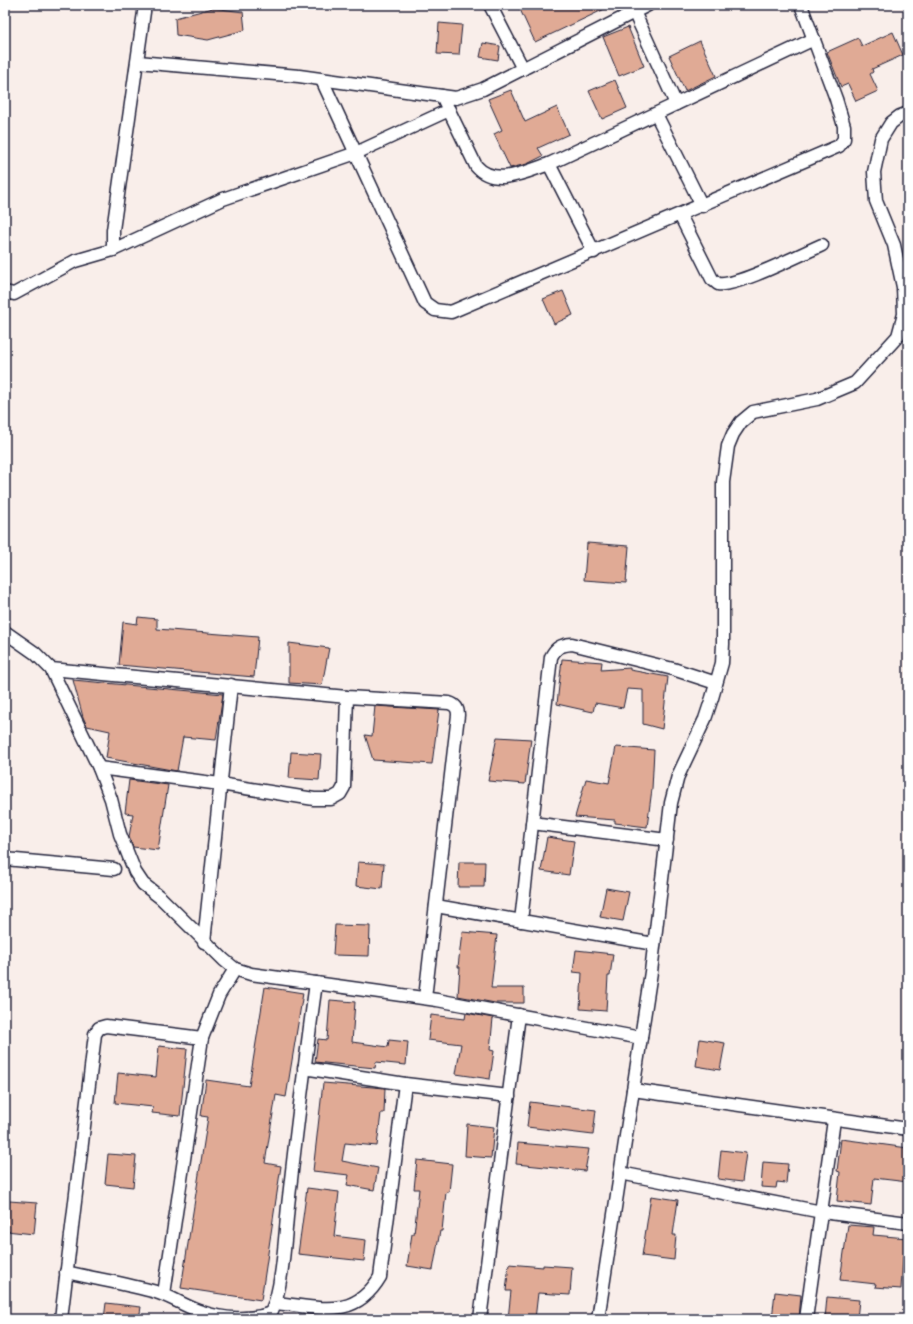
<svg xmlns="http://www.w3.org/2000/svg" width="913" height="1324" font-family="Delius,sans-serif">
<style>
.building{fill:#e0aa95;stroke:#22223b}
.lines{fill:none;stroke-linecap:round;stroke-linejoin:round}
.minor-casing{stroke:#22223b;stroke-width:15}
.minor{stroke:#fff;stroke-width:12}
</style>
<rect width="100%" height="100%" fill="#f9eeea"/>
<filter id="ink" filterUnits="userSpaceOnUse"><feTurbulence type="fractalNoise" baseFrequency=".025" numOctaves="2"/><feDisplacementMap in="SourceGraphic" scale="8" xChannelSelector="R" yChannelSelector="G"/><feConvolveMatrix kernelMatrix="1 2 1 2 8 2 1 2 1" color-interpolation-filters="sRGB"/></filter>
<g filter="url(#ink)">
<g class="building">
<path d="M518,5H613L535,42Z"/>
<path d="M213,8L243,12L245,30L208,40L176,35L175,18Z"/>
<path d="M439,23L462,25L459,55L437,54Z"/>
<path d="M628,27L644,66L619,76L603,37Z"/>
<path d="M893,32L903,55L872,69L873,72L870,74L878,91L856,101L848,84L841,87L827,52L858,38L862,46Z"/>
<path d="M700,41L716,76L685,91L669,56Z"/>
<path d="M483,43L500,46L498,60L480,57Z"/>
<path d="M615,80L627,108L602,119L589,91Z"/>
<path d="M511,90L525,122L557,107L569,134L538,148L543,156L527,164L510,168L494,134L502,130L488,99Z"/>
<path d="M563,291L573,315L554,324L543,299Z"/>
<path d="M587,543L629,546L626,583L584,580Z"/>
<path d="M138,617L157,619V629L258,637L254,677L119,665L123,622L137,624Z"/>
<path d="M289,643L329,648L322,685L289,683Z"/>
<path d="M562,659L602,662L601,670L630,668V670L668,677L662,729L643,724V690L627,689L623,708L595,703L593,712L557,704Z"/>
<path d="M73,680L223,694L216,740L183,737L177,771L106,758L110,731L87,726L83,717Z"/>
<path d="M375,706L439,710L432,764L373,760L365,735L372,736Z"/>
<path d="M497,737L531,739L525,784L488,781Z"/>
<path d="M616,747L654,750L652,789L647,827L615,823V820L575,817L586,779L609,783Z"/>
<path d="M291,752L321,754L319,780L289,778Z"/>
<path d="M129,780L168,785L158,850L133,847L129,837L133,814L125,813Z"/>
<path d="M547,837L574,841L569,875L541,871Z"/>
<path d="M358,862L384,864L382,889L356,886Z"/>
<path d="M459,862H485L484,887H458Z"/>
<path d="M606,888L629,892L623,921L600,917Z"/>
<path d="M335,925L370,926L369,956L333,955Z"/>
<path d="M462,932L497,935L491,988H524V1003H495L458,996L460,967H458Z"/>
<path d="M576,950L613,954L610,976H608L606,1011L580,1009L582,973L573,972Z"/>
<path d="M265,987L303,993L286,1097L276,1095L265,1163L281,1166L261,1300L181,1288L208,1117L201,1116L206,1080L249,1086Z"/>
<path d="M330,1000L355,1002L352,1042L388,1047L389,1040L408,1042L406,1065L376,1062L375,1068L315,1062L318,1039L327,1040Z"/>
<path d="M466,1013L493,1018L490,1050L494,1051L490,1079L456,1074L461,1044L428,1040L431,1015L465,1019Z"/>
<path d="M700,1039L725,1043L720,1070L696,1066Z"/>
<path d="M159,1046L187,1049L180,1116L152,1113L153,1107L115,1103L118,1073L156,1077Z"/>
<path d="M323,1083L385,1088L384,1113H381L377,1146L345,1143L342,1161L378,1168L374,1190L347,1185L349,1175L313,1171Z"/>
<path d="M530,1102L596,1110L593,1135L527,1127Z"/>
<path d="M467,1124L494,1127L491,1158L465,1156Z"/>
<path d="M841,1139L908,1148V1182L874,1178L871,1205L837,1201L840,1172L837,1171Z"/>
<path d="M518,1143L589,1149L585,1171L516,1164Z"/>
<path d="M721,1150L746,1153L742,1182L718,1179Z"/>
<path d="M108,1154L136,1156L133,1187L105,1184Z"/>
<path d="M417,1160L452,1164L449,1192H446L442,1231H440L433,1270L407,1266L412,1234H414L419,1189H414Z"/>
<path d="M763,1162L788,1164L786,1183L777,1182L776,1188L761,1187Z"/>
<path d="M307,1188L339,1192L334,1236L366,1240L364,1261L298,1254Z"/>
<path d="M651,1196L678,1200L673,1235H676L674,1260L642,1256Z"/>
<path d="M9,1201L37,1203L34,1234L6,1231Z"/>
<path d="M848,1225L874,1227L873,1235L907,1238L905,1257H903L901,1289L875,1287L876,1284L840,1280Z"/>
<path d="M509,1264L543,1267V1265L572,1267L570,1295L538,1293L535,1319H508L511,1291H506Z"/>
<path d="M775,1292L801,1295L799,1319H772Z"/>
<path d="M827,1297L859,1300L857,1319H825Z"/>
<path d="M106,1303L141,1307L139,1319H104Z"/>
</g>
<g class="lines">
<g class="minor-casing">
<g id="minor">
<path d="M490,5L523,69"/>
<path d="M631,5L676,104"/>
<path d="M138,62L299,76L456,98L483,89L648,5"/>
<path d="M322,80L425,303L435,310L451,312L839,146L844,139V126L836,99L801,5"/>
<path d="M442,96L476,166C495,188 527,171 549,164L814,39"/>
<path d="M656,114L702,206"/>
<path d="M549,164L594,252"/>
<path d="M680,215L712,279L718,284C737,287 801,254 822,245"/>
<path d="M113,250L223,199L356,153L449,110"/>
<path d="M5,292L14,294L75,261L113,250V230L145,5"/>
<path d="M5,632L35,653L51,669L99,768L111,799L120,834L135,872L143,884L161,898L224,960L235,969L251,974L437,1000L641,1038"/>
<path d="M51,669L347,697L449,703C456,705 458,709 458,715L425,998"/>
<path d="M99,768L220,784L314,799H331L340,794L344,787L347,697"/>
<path d="M532,823L667,840"/>
<path d="M5,859L114,869"/>
<path d="M436,906L654,944"/>
<path d="M521,921L551,657C556,647 561,645 572,644L673,669L716,683"/>
<path d="M204,942L231,685"/>
<path d="M304,1068L405,1084L509,1096"/>
<path d="M633,1090L908,1129"/>
<path d="M620,1173L822,1212L908,1223"/>
<path d="M66,1272C96,1279 127,1284 156,1292C172,1297 186,1307 202,1312C222,1319 251,1321 271,1313C284,1285 285,1229 289,1197C297,1126 306,1054 316,983"/>
<path d="M164,1294L202,1038L219,995L235,969"/>
<path d="M276,1303C319,1307 354,1321 380,1277L405,1084"/>
<path d="M61,1319L95,1034L99,1028L106,1026L202,1038"/>
<path d="M480,1319L519,1015"/>
<path d="M598,1319L651,972L671,803L678,776L705,719L712,698L722,663L723,644V482L728,446L733,434L741,422L753,412L817,399L855,383L898,336L904,314L903,287L894,245L876,201L874,172L881,139L891,123L900,116L908,113"/>
<path d="M806,1319L834,1120"/>
</g>
</g>
<use href="#minor" class="minor"/>
</g>
</g>
<rect width="913" height="1324" fill="none" stroke="#fff" stroke-width="20"/>
<rect x="10" y="10" width="893" height="1304" fill="none" stroke="#22223b" stroke-width="1.5" filter="url(#ink)"/>
</svg>
